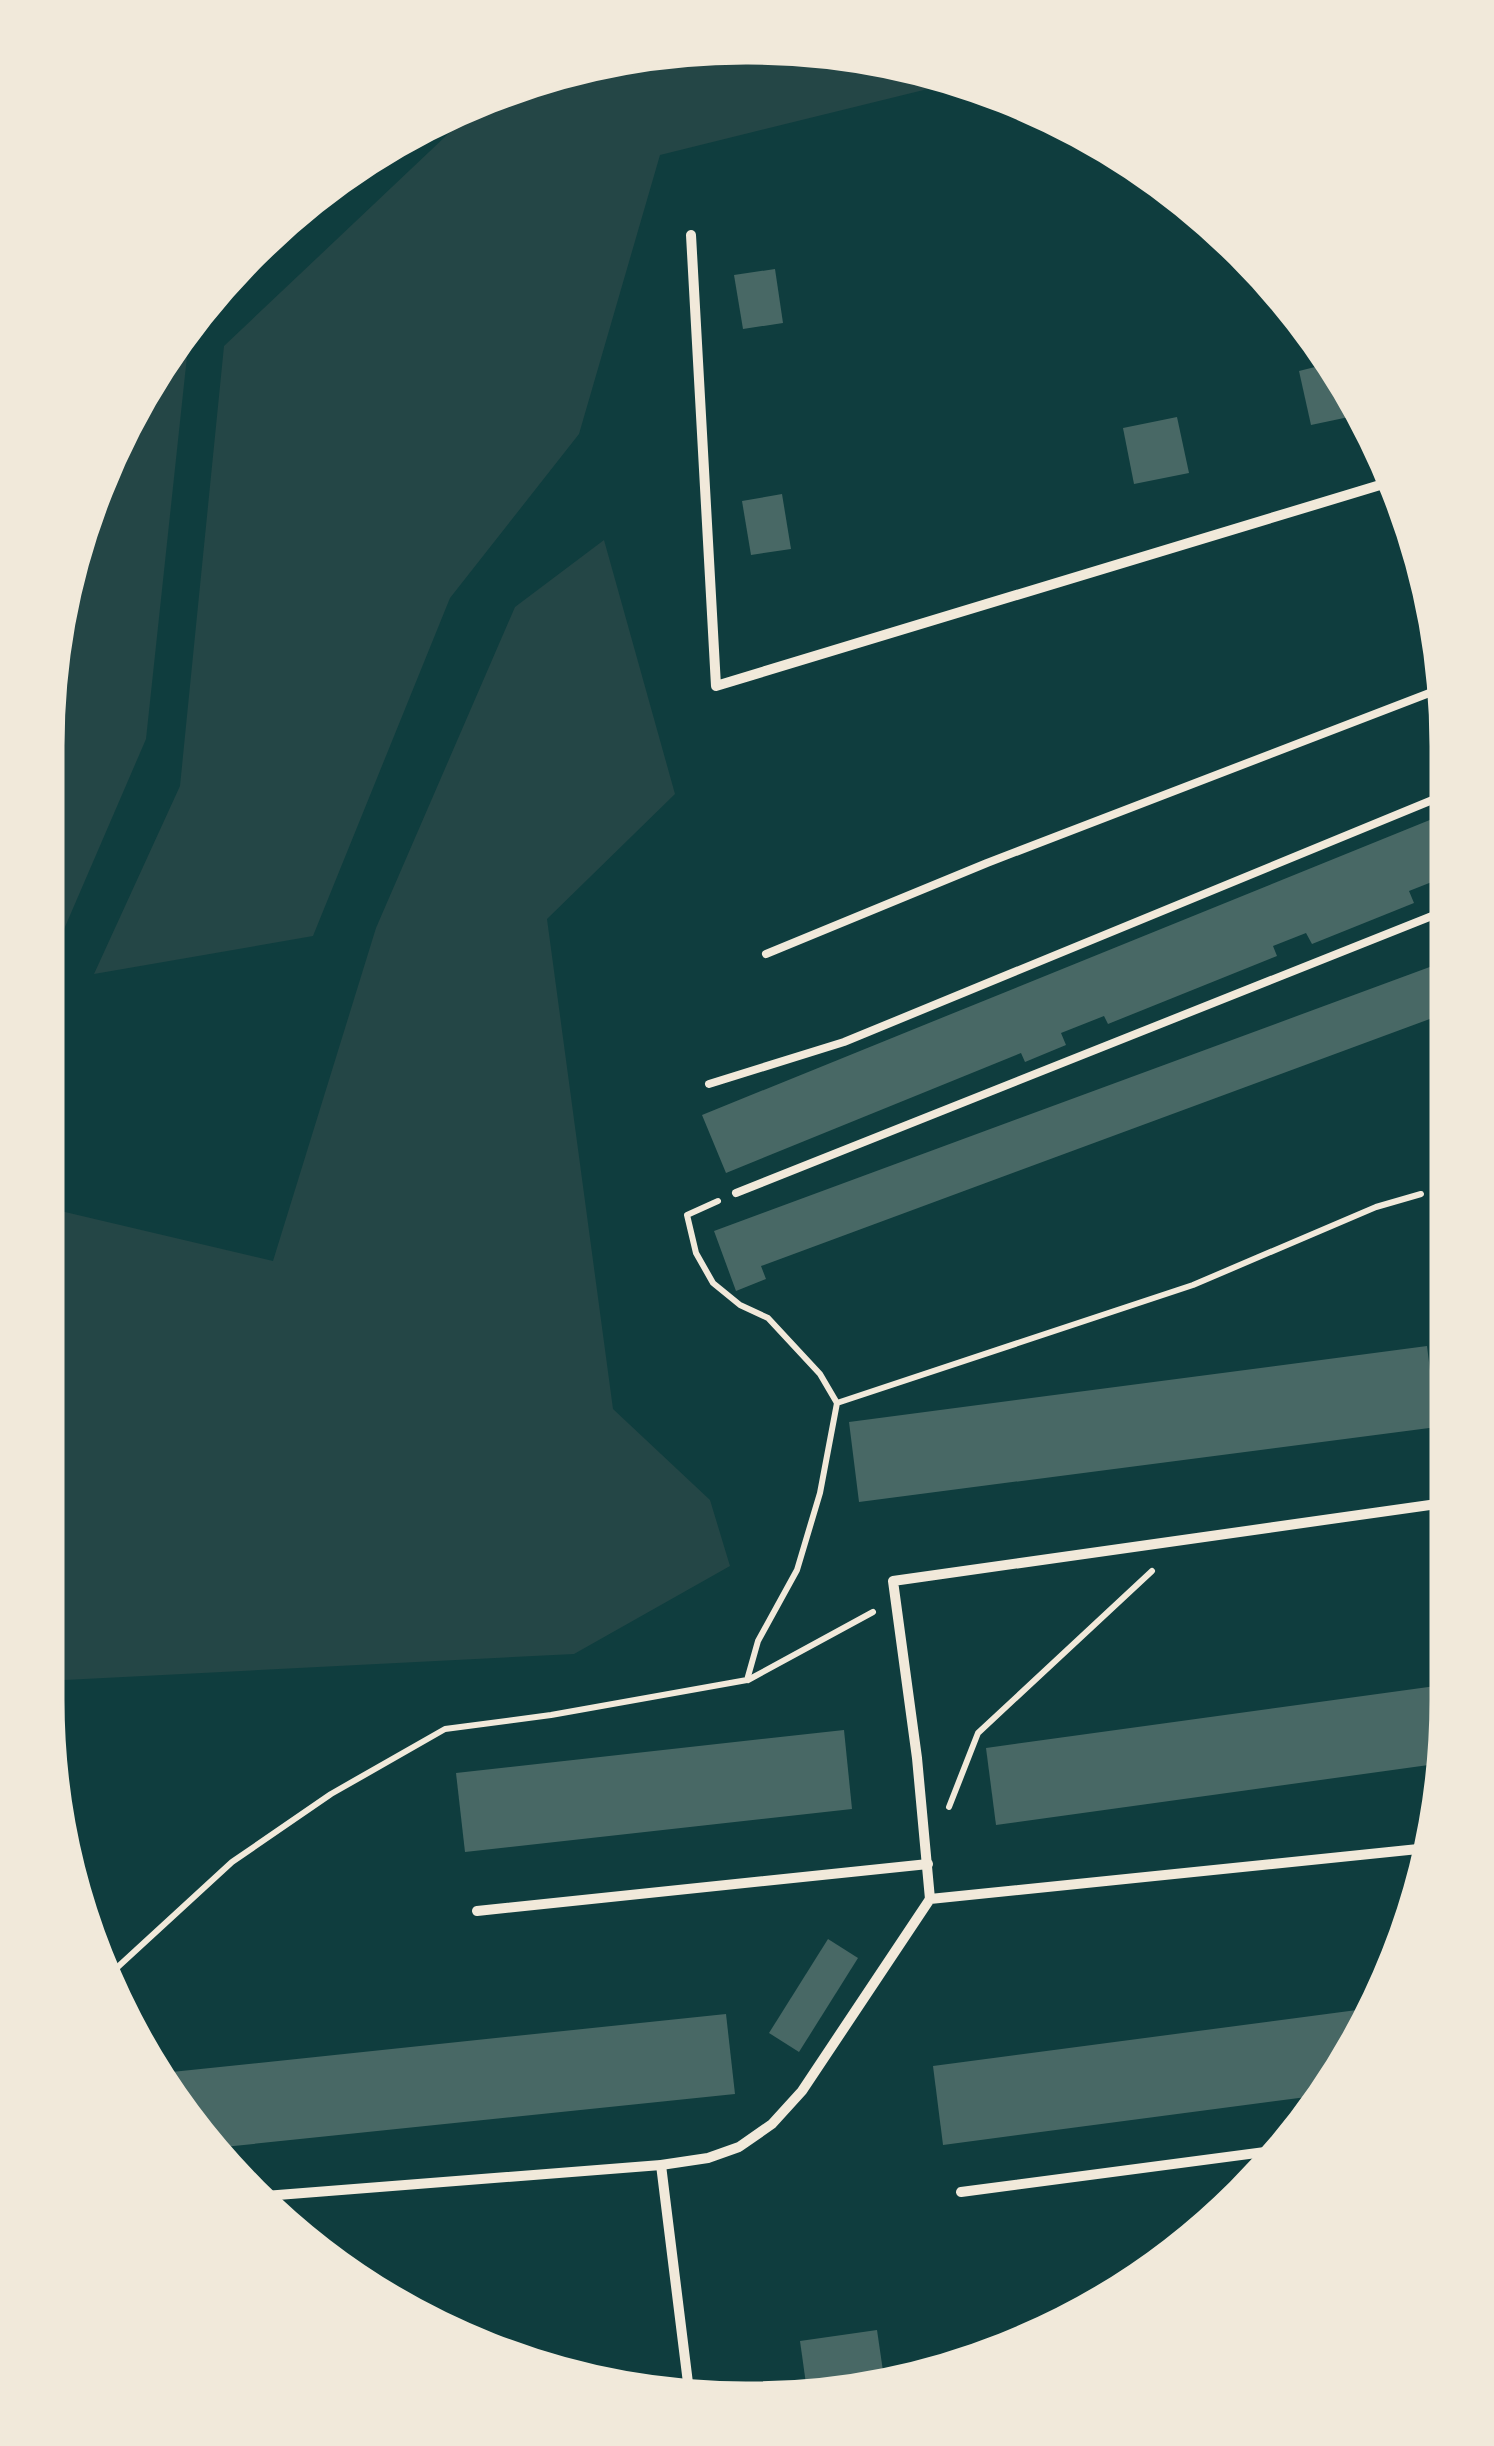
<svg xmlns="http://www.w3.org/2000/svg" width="1494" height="2446" font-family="'DM Sans',sans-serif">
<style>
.green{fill:#244646}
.building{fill:#486865}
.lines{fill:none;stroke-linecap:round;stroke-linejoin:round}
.path{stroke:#f1e9da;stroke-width:6}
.service{stroke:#f1e9da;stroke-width:8}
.minor{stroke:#f1e9da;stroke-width:10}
.rim{fill:none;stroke:#f1e9da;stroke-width:5}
</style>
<rect width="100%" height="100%" fill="#0f3d3e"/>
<g class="green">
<path d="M792,46L928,69L955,79L944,85L660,155L579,434L450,598L313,936L94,974L180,786L224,346L485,99L521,82L655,51Z"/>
<path d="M191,319L146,739L49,964L51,656L98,479Z"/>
<path d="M604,540L675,794L547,919L613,1409L710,1500L730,1566L574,1654L45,1681L48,1208L273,1261L376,928L515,607Z"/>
</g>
<g class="building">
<path d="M775,269L783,323L743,329L734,275Z"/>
<path d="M1331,363L1355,397L1363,414L1311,425L1299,371Z"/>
<path d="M1177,417L1189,473L1134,484L1123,428Z"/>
<path d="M782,494L791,549L751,555L742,501Z"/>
<path d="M1447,813V876L1409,891L1414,903L1312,944L1306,933L1273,946L1277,956L1108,1024L1104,1016L1061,1033L1066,1045L1025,1062L1021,1053L726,1173L702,1115Z"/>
<path d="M1446,961V1013L761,1266L766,1279L736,1291L714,1231Z"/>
<path d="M1427,1346L1437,1427L859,1502L849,1422Z"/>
<path d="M1443,1685V1763L996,1825L986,1748Z"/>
<path d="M844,1730L852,1809L465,1852L456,1773Z"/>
<path d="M828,1939L858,1958L799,2052L769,2033Z"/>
<path d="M1372,2008L1322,2095L943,2145L933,2066Z"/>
<path d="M726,2014L735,2094L214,2148L190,2126L162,2073Z"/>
<path d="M877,2330L884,2378L807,2391L800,2341Z"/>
</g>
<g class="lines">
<g class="path">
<path d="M718,1201L687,1215L696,1253L713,1283L740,1305L768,1318L820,1374L837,1403"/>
<path d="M748,1680L873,1612"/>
<path d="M949,1807L978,1733L1152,1571"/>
<path d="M109,1975L232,1862L331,1794L445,1729L551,1715L747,1680L758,1641L797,1570L820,1493L837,1403L1193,1285L1376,1207L1421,1194"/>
</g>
<g class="service">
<path d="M766,954L987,863L1445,687"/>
<path d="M709,1084L844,1042L1447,794"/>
<path d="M736,1193L1447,910"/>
</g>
<g class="minor">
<path d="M691,235L716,686L1390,482"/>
<path d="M1445,1273L1441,1243L1445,1195"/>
<path d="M930,1899L917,1758L893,1581L1444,1503"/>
<path d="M477,1911L928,1864"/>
<path d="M661,2165L689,2391"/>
<path d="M961,2192L1279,2150"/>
<path d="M265,2196L661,2165L708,2158L739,2147L772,2124L802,2091L930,1899L1428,1848"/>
</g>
</g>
<path d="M0 0H1494V2446H0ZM746 62H748A684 684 0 0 1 1432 746V1700A684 684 0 0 1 748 2384H746A684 684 0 0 1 62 1700V746A684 684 0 0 1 746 62Z" fill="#f1e9da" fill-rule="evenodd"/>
<path class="rim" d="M746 62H748A684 684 0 0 1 1432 746V1700A684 684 0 0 1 748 2384H746A684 684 0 0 1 62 1700V746A684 684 0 0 1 746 62Z"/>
</svg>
